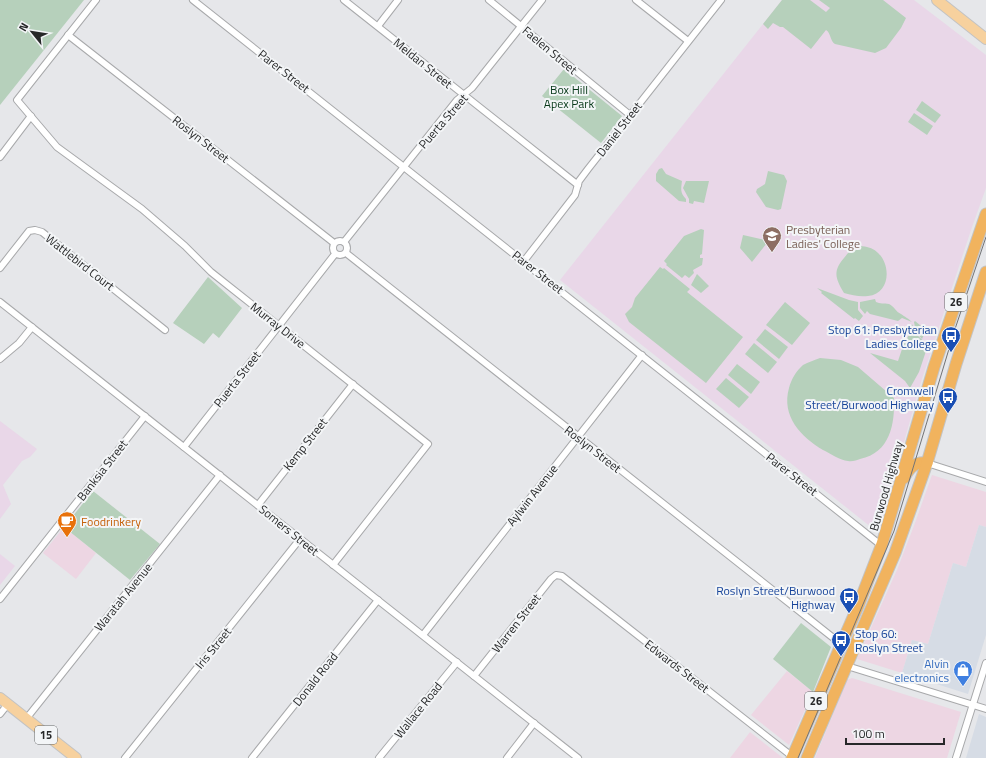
<svg xmlns="http://www.w3.org/2000/svg" width="986" height="758" font-family="'Titillium Web',sans-serif">
<style>
.commercial{fill:#edd6e3}
.built{fill:#d6dce5}
.education{fill:#e9d7e8}
.green{fill:#b6d0bb}
.lines{fill:none;stroke-linecap:round;stroke-linejoin:round}
.street-casing{stroke:#a8a9ab;stroke-width:8}
.primary-casing{stroke:#c3c3c3;stroke-width:12}
.highway-casing{stroke:#c3c3c3;stroke-width:13}
.street{stroke:#fff;stroke-width:6}
.primary{stroke:#f7d19e;stroke-width:10}
.highway{stroke:#f1b35e;stroke-width:11}
.tram{stroke:#727375;stroke-width:1}
.labels{text-anchor:middle;dominant-baseline:central;stroke-width:4;stroke-linejoin:round;paint-order:stroke}
.shield{fill:#f3f5f7;stroke:#646667;stroke-width:1}
.shield-label{font-size:11px;font-weight:bold;fill:#272829}
.street-label{font-size:12px;fill:#272829;stroke:#f3f5f7}
.park-label{font-size:12px;fill:#073919;stroke:#f3f5f7}
.education-label{font-size:12px;fill:#785e54;stroke:#f3f5f7;text-anchor:start}
.transit-label{font-size:12px;fill:#164399;stroke:#f3f5f7;text-anchor:end}
.food-label{font-size:12px;fill:#c56008;stroke:#f3f5f7;text-anchor:start}
.shop-label{font-size:12px;fill:#366cbe;stroke:#f3f5f7;text-anchor:end}
</style>
<rect width="100%" height="100%" fill="#e6e7ea"/>
<g class="commercial">
<path d="M932,475L986,492V527L979,525L966,567L953,563L928,644L912,640L902,673L857,659L897,570L915,523Z"/>
<path d="M64,527L96,553L76,579L43,553Z"/>
<path d="M787,671L813,692L789,745L751,715Z"/>
<path d="M852,678L961,712L947,758H815L847,680Z"/>
<path d="M750,732L783,758H730Z"/>
</g>
<g class="built">
<path d="M979,525L986,527V635L968,694L902,673L912,640L928,644L953,563L966,567Z"/>
<path d="M979,714L986,717V758H966Z"/>
</g>
<g class="education">
<path d="M782,0H914L986,55V188L971,230L921,382L879,530L876,531L560,280Z"/>
<path d="M0,421L37,449L30,457L22,461L3,485L11,504L0,519Z"/>
<path d="M0,554L15,566L0,585Z"/>
</g>
<g class="green">
<path d="M0,0H84L0,105Z"/>
<path d="M782,0H810L826,12L830,8L819,0H883L906,18L901,28L886,48L875,53L835,44C830,41 831,33 826,30L811,49L783,27H780L773,23L768,29L763,24Z"/>
<path d="M564,69L622,116L601,143L542,96Z"/>
<path d="M922,101L941,115L935,123L916,110Z"/>
<path d="M914,113L933,126L927,135L908,122Z"/>
<path d="M662,168L666,174L682,181C681,189 680,193 686,199V202L679,201L656,181V174L659,169Z"/>
<path d="M768,171L784,175L787,181L781,209L778,210L766,207L756,192L757,189L765,184Z"/>
<path d="M686,181H709L704,203L694,201L693,204L689,203V199L683,188Z"/>
<path d="M701,229L704,230L702,254L700,255V258H703L702,265L693,270L694,273L689,278L685,275L682,278L666,265L667,264L664,261L684,236Z"/>
<path d="M770,233L774,234L752,262L740,248L743,235L765,240Z"/>
<path d="M858,246C861,246 864,246 867,247C891,252 895,293 868,296C859,297 852,295 844,293C836,279 832,272 844,258C848,253 851,249 858,246Z"/>
<path d="M660,267L663,269L664,268L690,289L687,292L743,337L706,383L629,322L625,314L632,307L635,298Z"/>
<path d="M697,274L709,286L701,293L691,285Z"/>
<path d="M208,277L242,308L219,338L213,333L204,344L173,323Z"/>
<path d="M817,288L849,300L858,302V310L863,316L859,321L855,318L854,319L821,293L822,292Z"/>
<path d="M875,299L876,302C880,304 884,303 889,304C894,306 896,312 901,314C905,317 908,318 912,322L902,318L898,321L870,314L867,311L865,314L860,308V302Z"/>
<path d="M785,302L810,323L792,345L766,325Z"/>
<path d="M915,321L926,330L922,339L916,332L914,322Z"/>
<path d="M912,324L917,335L928,345L919,372L910,388L905,381L870,353L898,361L904,343H905L910,332Z"/>
<path d="M765,329L788,347L779,359L756,340Z"/>
<path d="M754,343L777,362L768,373L745,354Z"/>
<path d="M820,358L841,360L858,367L894,398C895,424 890,453 860,459C857,460 852,462 848,461C840,460 831,454 823,450C801,437 781,416 789,388C791,380 796,371 803,365C808,362 815,360 820,358Z"/>
<path d="M737,364L760,382L751,394L728,375Z"/>
<path d="M726,378L749,397L739,408L716,389Z"/>
<path d="M93,491L160,544L130,580L64,527Z"/>
<path d="M801,623L831,647L813,692L773,659Z"/>
</g>
<g class="lines">
<g class="street-casing">
<g id="street">
<path d="M96,0L17,100L57,147L142,209L185,246L211,272L428,444L333,565"/>
<path d="M193,0L877,542L882,544"/>
<path d="M344,0L578,185"/>
<path d="M489,0L630,115"/>
<path d="M636,0L688,41"/>
<path d="M378,26L398,0"/>
<path d="M68,35L334,243"/>
<path d="M0,157L31,116"/>
<circle cx="340" cy="248" r="7"/>
<path d="M344,242L457,100L472,88L542,0"/>
<path d="M346,253L841,644"/>
<path d="M524,261L575,195L579,181L588,169L721,0"/>
<path d="M0,268L29,231L35,230L42,232L165,330"/>
<path d="M0,302L578,758"/>
<path d="M0,359L19,343L32,327"/>
<path d="M184,447L335,254"/>
<path d="M927,463L986,482"/>
<path d="M258,505L353,384"/>
<path d="M0,599L145,416"/>
<path d="M423,635L642,355"/>
<path d="M847,666L986,709"/>
<path d="M474,676L551,579L556,575L562,576L793,757"/>
<path d="M0,714L8,704"/>
<path d="M26,719L220,475"/>
<path d="M125,758L300,539"/>
<path d="M252,758L378,600"/>
<path d="M379,758L457,662"/>
<path d="M507,758L534,723"/>
<path d="M956,758L986,663"/>
</g>
</g>
<g class="primary-casing">
<g id="primary">
<path d="M937,0L986,39"/>
<path d="M0,698L76,758"/>
</g>
</g>
<g class="highway-casing">
<g id="highway">
<path d="M904,478C909,468 915,461 927,463"/>
<path d="M792,758L858,606L882,544L934,367L986,214"/>
<path d="M807,758L895,553L927,463L956,364L986,272"/>
</g>
</g>
<use href="#street" class="street"/>
<use href="#primary" class="primary"/>
<use href="#highway" class="highway"/>
<path class="tram" d="M798,758L894,531L955,329L986,237"/>
</g>
<defs>
<g id="school-pin" transform="scale(1)"><path d="M0 17L-7.5 6A9.5 9.5 0 1 1 7.5 6Z" fill="#8d6e63" stroke="#f3f5f7"/><path d="M0-5L7-2L0 1L-7-2ZM-4 1L0 2.5L4 1V4Q0 6-4 4Z" fill="#fff"/></g>
<g id="bus-pin" transform="scale(1)"><path d="M0 17L-7.5 6A9.5 9.5 0 1 1 7.5 6Z" fill="#1a4fb4" stroke="#f3f5f7"/><path d="M-5-6H5V4H4V6H2V4H-2V6H-4V4H-5ZM-3.5-4V0h7V-4ZM-3.5 1.2v1.5H-2V1.2ZM2 1.2v1.5H3.5V1.2Z" fill="#fff"/></g>
<g id="cafe-pin" transform="scale(1)"><path d="M0 17L-7.5 6A9.5 9.5 0 1 1 7.5 6Z" fill="#e8710a" stroke="#f3f5f7"/><path d="M-5.5-4.5H6V0H3Q3 3.5 0 3.5H-2.5Q-5.5 3.5-5.5 0ZM3-3.2v2h1.7v-2ZM-6 4.5H4V6H-6Z" fill="#fff"/></g>
<g id="shop-pin" transform="scale(1)"><path d="M0 17L-7.5 6A9.5 9.5 0 1 1 7.5 6Z" fill="#3f7fe0" stroke="#f3f5f7"/><path d="M-5-2.5h2.3a2.7 3.5 0 0 1 5.4 0H5L5.5 6h-11ZM-1.5-2.5h3a1.5 2.3 0 0 0-3 0Z" fill="#fff"/></g>
</defs>
<g fill-rule="evenodd">
<use href="#school-pin" x="772" y="236"/>
<use href="#bus-pin" x="951" y="336"/>
<use href="#bus-pin" x="948" y="397"/>
<use href="#cafe-pin" x="67" y="521"/>
<use href="#bus-pin" x="849" y="597"/>
<use href="#bus-pin" x="841" y="640"/>
<use href="#shop-pin" x="963" y="670"/>
</g>
<g class="labels">
<g class="shield">
<rect x="945" y="293" width="22" height="18" rx="3"/>
<rect x="805" y="692" width="22" height="18" rx="3"/>
<rect x="35" y="726" width="22" height="18" rx="3"/>
</g>
<g class="shield-label">
<text x="956" y="302">26</text>
<text x="816" y="701">26</text>
<text x="46" y="735">15</text>
</g>
<g class="street-label">
<text transform="translate(550 50) rotate(40)">Faelen Street</text>
<text transform="translate(423 63) rotate(39)">Meldan Street</text>
<text transform="translate(284 71) rotate(38)">Parer Street</text>
<text transform="translate(443 121) rotate(-49)">Puerta Street</text>
<text transform="translate(619 129) rotate(-52)">Daniel Street</text>
<text transform="translate(201 139) rotate(38)">Roslyn Street</text>
<text transform="translate(80 262) rotate(38)">Wattlebird Court</text>
<text transform="translate(538 272) rotate(38)">Parer Street</text>
<text transform="translate(278 325) rotate(38)">Murray Drive</text>
<text transform="translate(237 379) rotate(-52)">Puerta Street</text>
<text transform="translate(305 444) rotate(-52)">Kemp Street</text>
<text transform="translate(593 449) rotate(38)">Roslyn Street</text>
<text transform="translate(102 470) rotate(-52)">Banksia Street</text>
<text transform="translate(792 474) rotate(38)">Parer Street</text>
<text transform="translate(886 486) rotate(-74)">Burwood Highway</text>
<text transform="translate(532 495) rotate(-52)">Aylwin Avenue</text>
<text transform="translate(289 530) rotate(39)">Somers Street</text>
<text transform="translate(123 597) rotate(-51)">Waratah Avenue</text>
<text transform="translate(516 623) rotate(-52)">Warren Street</text>
<text transform="translate(213 648) rotate(-51)">Iris Street</text>
<text transform="translate(677 666) rotate(38)">Edwards Street</text>
<text transform="translate(315 679) rotate(-52)">Donald Road</text>
<text transform="translate(418 710) rotate(-51)">Wallace Road</text>
</g>
<g class="park-label">
<text x="569" y="89">Box Hill<tspan x="569" dy="14">Apex Park</tspan></text>
</g>
<g class="education-label">
<text x="786" y="229">Presbyterian<tspan x="786" dy="14">Ladies' College</tspan></text>
</g>
<g class="transit-label">
<text x="937" y="329">Stop 61: Presbyterian<tspan x="937" dy="14">Ladies College</tspan></text>
<text x="934" y="390">Cromwell<tspan x="934" dy="14">Street/Burwood Highway</tspan></text>
<text x="835" y="590">Roslyn Street/Burwood<tspan x="835" dy="14">Highway</tspan></text>
<text x="855" y="633" text-anchor="start">Stop 60:<tspan x="855" dy="14">Roslyn Street</tspan></text>
</g>
<g class="food-label">
<text x="81" y="521">Foodrinkery</text>
</g>
<g class="shop-label">
<text x="949" y="663">Alvin<tspan x="949" dy="14">electronics</tspan></text>
</g>
</g>
<g transform="translate(32 32) rotate(300)" stroke="#f3f5f7" stroke-width="3" paint-order="stroke">
<path d="M0-3L7 15L0 10L-7 15Z" fill="#272829"/>
<text y="-6" font-size="11" font-weight="bold" text-anchor="middle" fill="#272829">N</text>
</g>
<path d="M846 738v6h98v-6" fill="none" stroke="#272829" stroke-width="2"/>
<text x="852" y="738" font-size="12" fill="#272829" stroke="#f3f5f7" stroke-width="3" paint-order="stroke">100 m</text>
</svg>
